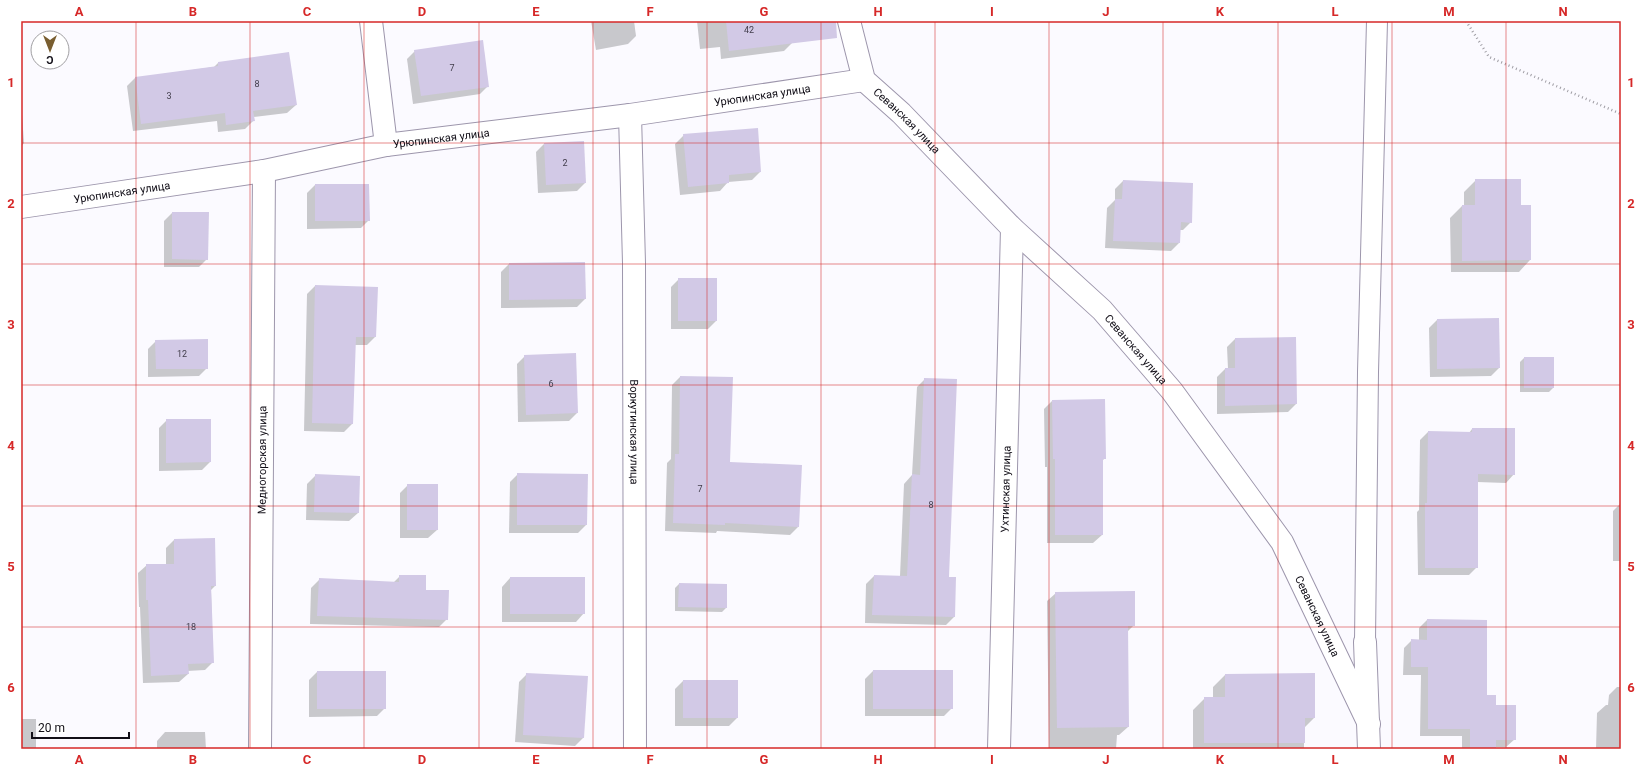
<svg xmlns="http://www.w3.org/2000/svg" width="1642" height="770" font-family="Roboto,sans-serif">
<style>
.shadow{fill:#0003}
.building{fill:#d2c9e6}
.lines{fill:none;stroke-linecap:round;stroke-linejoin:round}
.service-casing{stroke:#9d96ac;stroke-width:22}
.minor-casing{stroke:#9d96ac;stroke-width:24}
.path{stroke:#9f9da4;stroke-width:2.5;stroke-dasharray:1 3;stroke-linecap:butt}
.service{stroke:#fff;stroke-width:20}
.minor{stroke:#fff;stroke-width:22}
.grid{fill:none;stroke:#d62828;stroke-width:1;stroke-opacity:0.55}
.labels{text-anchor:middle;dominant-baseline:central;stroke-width:3;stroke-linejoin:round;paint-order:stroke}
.number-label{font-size:9px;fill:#413d4b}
.street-label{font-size:11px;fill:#110e17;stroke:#fff}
.neatline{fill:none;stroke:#d62828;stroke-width:1.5}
.grid-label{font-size:13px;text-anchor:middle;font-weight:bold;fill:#d62828}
</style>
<rect width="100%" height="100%" fill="#fbfaff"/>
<g class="shadow">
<path d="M591,21H634L636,36L628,44L596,50Z"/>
<path d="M697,21H789L792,43L784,51L721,59L720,47L700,49Z"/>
<path d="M415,51L488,86L480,94L413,104L407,59Z"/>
<path d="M218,63L296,105L287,113L253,117L254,120L245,129L218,132L217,121L133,131L127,86L135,78L214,67Z"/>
<path d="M21,100L24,143L21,147Z"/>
<path d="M684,135L760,172L752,180L728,182L720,191L680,195L675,144Z"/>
<path d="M544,144L585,183L577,191L538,193L536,152Z"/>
<path d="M1476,180L1520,206L1530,260L1519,272H1451L1450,218L1462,206H1464V192Z"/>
<path d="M1123,181L1191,222L1183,230H1180L1179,243L1171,251L1105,248L1107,208L1115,200V189Z"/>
<path d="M315,185L369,220L361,228L307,229V193Z"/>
<path d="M172,213L207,259L199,267H164V221Z"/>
<path d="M509,264L585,299L577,307L501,308V272Z"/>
<path d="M679,279H716V321L708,329H671V287Z"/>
<path d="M315,286L375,337L367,345H355L352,424L344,432L304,431L307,294Z"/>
<path d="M1437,320L1499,368L1491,376L1430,377L1429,328Z"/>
<path d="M1235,339L1296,404L1288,412L1217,414V377L1225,369H1228L1227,347Z"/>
<path d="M156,341L207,368L199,376L148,377V349Z"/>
<path d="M525,356L577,413L569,421L518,422L517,364Z"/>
<path d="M1524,358L1553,388L1549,392H1520V362Z"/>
<path d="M680,377L729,462L798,527L790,535L717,531L716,533L665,531L667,463L671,459L672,385Z"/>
<path d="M925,379L948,578L954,617L946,625L865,623L866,584L874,576H900L904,484L912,475L917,387Z"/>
<path d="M1052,401L1105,458L1102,461V535L1093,543H1047V467H1045L1044,409Z"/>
<path d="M167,420H210V462L202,470L159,471V428Z"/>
<path d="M1472,429L1514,474L1506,483L1477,482V567L1469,575H1418L1417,512L1419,510L1420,440L1428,432L1469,433Z"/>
<path d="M518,474L586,525L578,533H509L510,482Z"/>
<path d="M316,475L359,477L358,513L349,521L306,520L307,484Z"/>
<path d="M408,485L437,530L428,538H400V493Z"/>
<path d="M1621,503V561H1613V511Z"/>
<path d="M174,540L215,586L211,590L213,662L205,670L187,671L188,674L179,682L143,683L140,607H139L138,573L147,565H166V548Z"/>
<path d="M400,576L425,591L447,619L439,627L310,624L311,588L319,580L393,583Z"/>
<path d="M510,578H584V613L576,622H502V587Z"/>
<path d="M679,584L726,608L722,612L675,611V588Z"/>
<path d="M1056,593L1134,625L1127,632L1128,727L1119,735H1117L1116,749H1049L1047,601Z"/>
<path d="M1427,620L1486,696L1495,706L1515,739L1506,747H1495V749H1462V736H1420L1421,675H1403L1404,648L1412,640L1419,641V628Z"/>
<path d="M873,671L952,708L944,716H865V679Z"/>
<path d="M317,672L385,708L377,716L309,717V680Z"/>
<path d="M527,674L587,677L583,738L575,746L515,742L519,682Z"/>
<path d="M1225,675L1314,718L1304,728V749H1193V710L1205,698H1213V687Z"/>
<path d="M683,681L737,718L729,726H675V689Z"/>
<path d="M1617,687H1621V749H1596L1597,713L1606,705H1608L1609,695Z"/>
<rect x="21" y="719" width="15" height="30"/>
<path d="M165,732H205L206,749H157V741Z"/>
</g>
<g class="building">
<path d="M726,21H836L837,38L729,51Z"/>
<path d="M483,40L489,87L421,96L414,50Z"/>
<path d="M289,52L297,105L253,111L255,121L226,125L225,113L141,124L135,77L218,66V62Z"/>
<path d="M758,128L761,172L729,175V183L688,187L683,134Z"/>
<path d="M584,141L586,183L546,185L544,143Z"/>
<path d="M1475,179H1521V205H1531V260L1462,261V205H1475Z"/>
<path d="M1123,180L1193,183L1192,223L1181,222L1180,243L1113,241L1115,199H1122Z"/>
<path d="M315,184H369L370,221H315Z"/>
<path d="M172,212H209L208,260L172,259Z"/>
<path d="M585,262L586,299L509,300V263Z"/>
<rect x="678" y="278" width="39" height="43"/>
<path d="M315,285L378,287L376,337H356L353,424L312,423Z"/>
<path d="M1499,318L1500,368L1437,369V319Z"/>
<path d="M1296,337L1297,404L1225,406V368H1235V338Z"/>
<path d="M208,339V369H156L155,340Z"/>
<path d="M576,353L578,413L526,415L524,355Z"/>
<rect x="1524" y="357" width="30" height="31"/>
<path d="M680,376L733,377L730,462L802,465L799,527L725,523V525L673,523L675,454H679Z"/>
<path d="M924,378L957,379L949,577H956L955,617L872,615L874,575L907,576L912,474L920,475Z"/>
<path d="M1105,399L1106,459H1103V535H1055V459H1053L1052,400Z"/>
<path d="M166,419H211V462L166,463Z"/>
<path d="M1472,428H1515V475L1478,474V568H1425V503H1427L1428,431L1472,432Z"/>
<path d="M517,473L588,474L587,525H517Z"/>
<path d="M315,474L360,476L359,513L314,512Z"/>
<rect x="407" y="484" width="31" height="46"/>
<path d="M215,538L216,586H211L214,663L188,664L189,674L151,676L148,600H146V564H174V539Z"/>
<path d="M399,575H426V590H449L448,620L317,616L319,578L399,582Z"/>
<rect x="510" y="577" width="75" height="37"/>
<path d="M679,583L727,584V608L678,607Z"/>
<path d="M1135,591V626H1128L1129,727L1057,728L1055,592Z"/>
<path d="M1427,619L1487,620V695H1496V705H1516V740H1496V748H1470V729H1428V667H1411V639L1427,640Z"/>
<rect x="873" y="670" width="80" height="39"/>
<rect x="317" y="671" width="69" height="38"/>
<path d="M526,673L588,676L584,738L523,735Z"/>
<path d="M1315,673V718H1305V743H1204V697H1225V674Z"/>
<rect x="683" y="680" width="55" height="38"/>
</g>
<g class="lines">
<g class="service-casing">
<path id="service" d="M1365,642L1368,372L1377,21"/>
</g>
<g class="minor-casing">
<g id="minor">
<path d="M371,21L386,145"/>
<path id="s1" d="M849,21L864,80L901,113L1012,228L1102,310L1172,391L1282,542L1369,724"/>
<path id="s2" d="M630,115L634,263L635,749"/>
<path id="s3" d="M21,207L264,171L386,145L630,115L864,80"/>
<path d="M1365,642L1369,749"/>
<path id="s4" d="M260,749L264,171"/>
<path id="s5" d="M999,749L1012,228"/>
</g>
</g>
<path class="path" d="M1466,21L1489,57L1621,114"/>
<use href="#service" class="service"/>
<use href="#minor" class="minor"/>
</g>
<path class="grid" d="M136,21V749M250,21V749M364,21V749M479,21V749M593,21V749M707,21V749M821,21V749M935,21V749M1049,21V749M1163,21V749M1278,21V749M1392,21V749M1506,21V749M21,143H1621M21,264H1621M21,385H1621M21,506H1621M21,627H1621"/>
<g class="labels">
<g class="number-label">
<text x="749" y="30">42</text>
<text x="452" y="68">7</text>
<text x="257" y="84">8</text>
<text x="169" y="96">3</text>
<text x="565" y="163">2</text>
<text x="182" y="354">12</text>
<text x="551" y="384">6</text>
<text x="700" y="489">7</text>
<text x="931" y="505">8</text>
<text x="191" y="627">18</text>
</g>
<g class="street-label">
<text stroke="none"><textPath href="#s3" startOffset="750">Урюпинская улица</textPath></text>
<text stroke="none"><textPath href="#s1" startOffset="120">Севанская улица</textPath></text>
<text stroke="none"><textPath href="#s3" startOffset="426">Урюпинская улица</textPath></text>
<text stroke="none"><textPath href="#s3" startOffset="102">Урюпинская улица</textPath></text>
<text stroke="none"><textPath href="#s1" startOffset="444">Севанская улица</textPath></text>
<text stroke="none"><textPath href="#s2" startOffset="317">Воркутинская улица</textPath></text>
<text stroke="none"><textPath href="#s4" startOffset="289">Медногорская улица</textPath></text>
<text stroke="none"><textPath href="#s5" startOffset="260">Ухтинская улица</textPath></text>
<text stroke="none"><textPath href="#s1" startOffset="768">Севанская улица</textPath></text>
</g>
</g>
<rect width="1642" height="770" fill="none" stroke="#ffffff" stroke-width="44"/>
<g transform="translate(50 50) rotate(180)"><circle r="19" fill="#ffffff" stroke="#a09fa2"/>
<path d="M0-3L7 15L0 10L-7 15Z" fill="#795e30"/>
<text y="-6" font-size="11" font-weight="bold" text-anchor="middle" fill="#110e17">С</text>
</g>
<path d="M32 732v6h97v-6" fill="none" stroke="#110e17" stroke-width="2"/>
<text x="38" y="732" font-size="12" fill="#110e17" stroke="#ffffff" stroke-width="3" paint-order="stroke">20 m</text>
<rect x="22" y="22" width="1598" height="726" class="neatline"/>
<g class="grid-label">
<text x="79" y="16">A</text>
<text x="193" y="16">B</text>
<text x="307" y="16">C</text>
<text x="422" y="16">D</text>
<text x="536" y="16">E</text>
<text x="650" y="16">F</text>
<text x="764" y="16">G</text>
<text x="878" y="16">H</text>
<text x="992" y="16">I</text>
<text x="1106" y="16">J</text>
<text x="1220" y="16">K</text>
<text x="1335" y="16">L</text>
<text x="1449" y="16">M</text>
<text x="1563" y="16">N</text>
<text x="11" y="87">1</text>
<text x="1631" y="87">1</text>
<text x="11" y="208">2</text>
<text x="1631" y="208">2</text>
<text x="11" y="329">3</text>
<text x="1631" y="329">3</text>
<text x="11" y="450">4</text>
<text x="1631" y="450">4</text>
<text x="11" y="571">5</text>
<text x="1631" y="571">5</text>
<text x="11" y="692">6</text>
<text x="1631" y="692">6</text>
<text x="79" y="764">A</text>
<text x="193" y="764">B</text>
<text x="307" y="764">C</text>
<text x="422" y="764">D</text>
<text x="536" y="764">E</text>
<text x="650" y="764">F</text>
<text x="764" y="764">G</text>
<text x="878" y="764">H</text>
<text x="992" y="764">I</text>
<text x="1106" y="764">J</text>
<text x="1220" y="764">K</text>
<text x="1335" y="764">L</text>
<text x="1449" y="764">M</text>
<text x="1563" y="764">N</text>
</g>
</svg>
